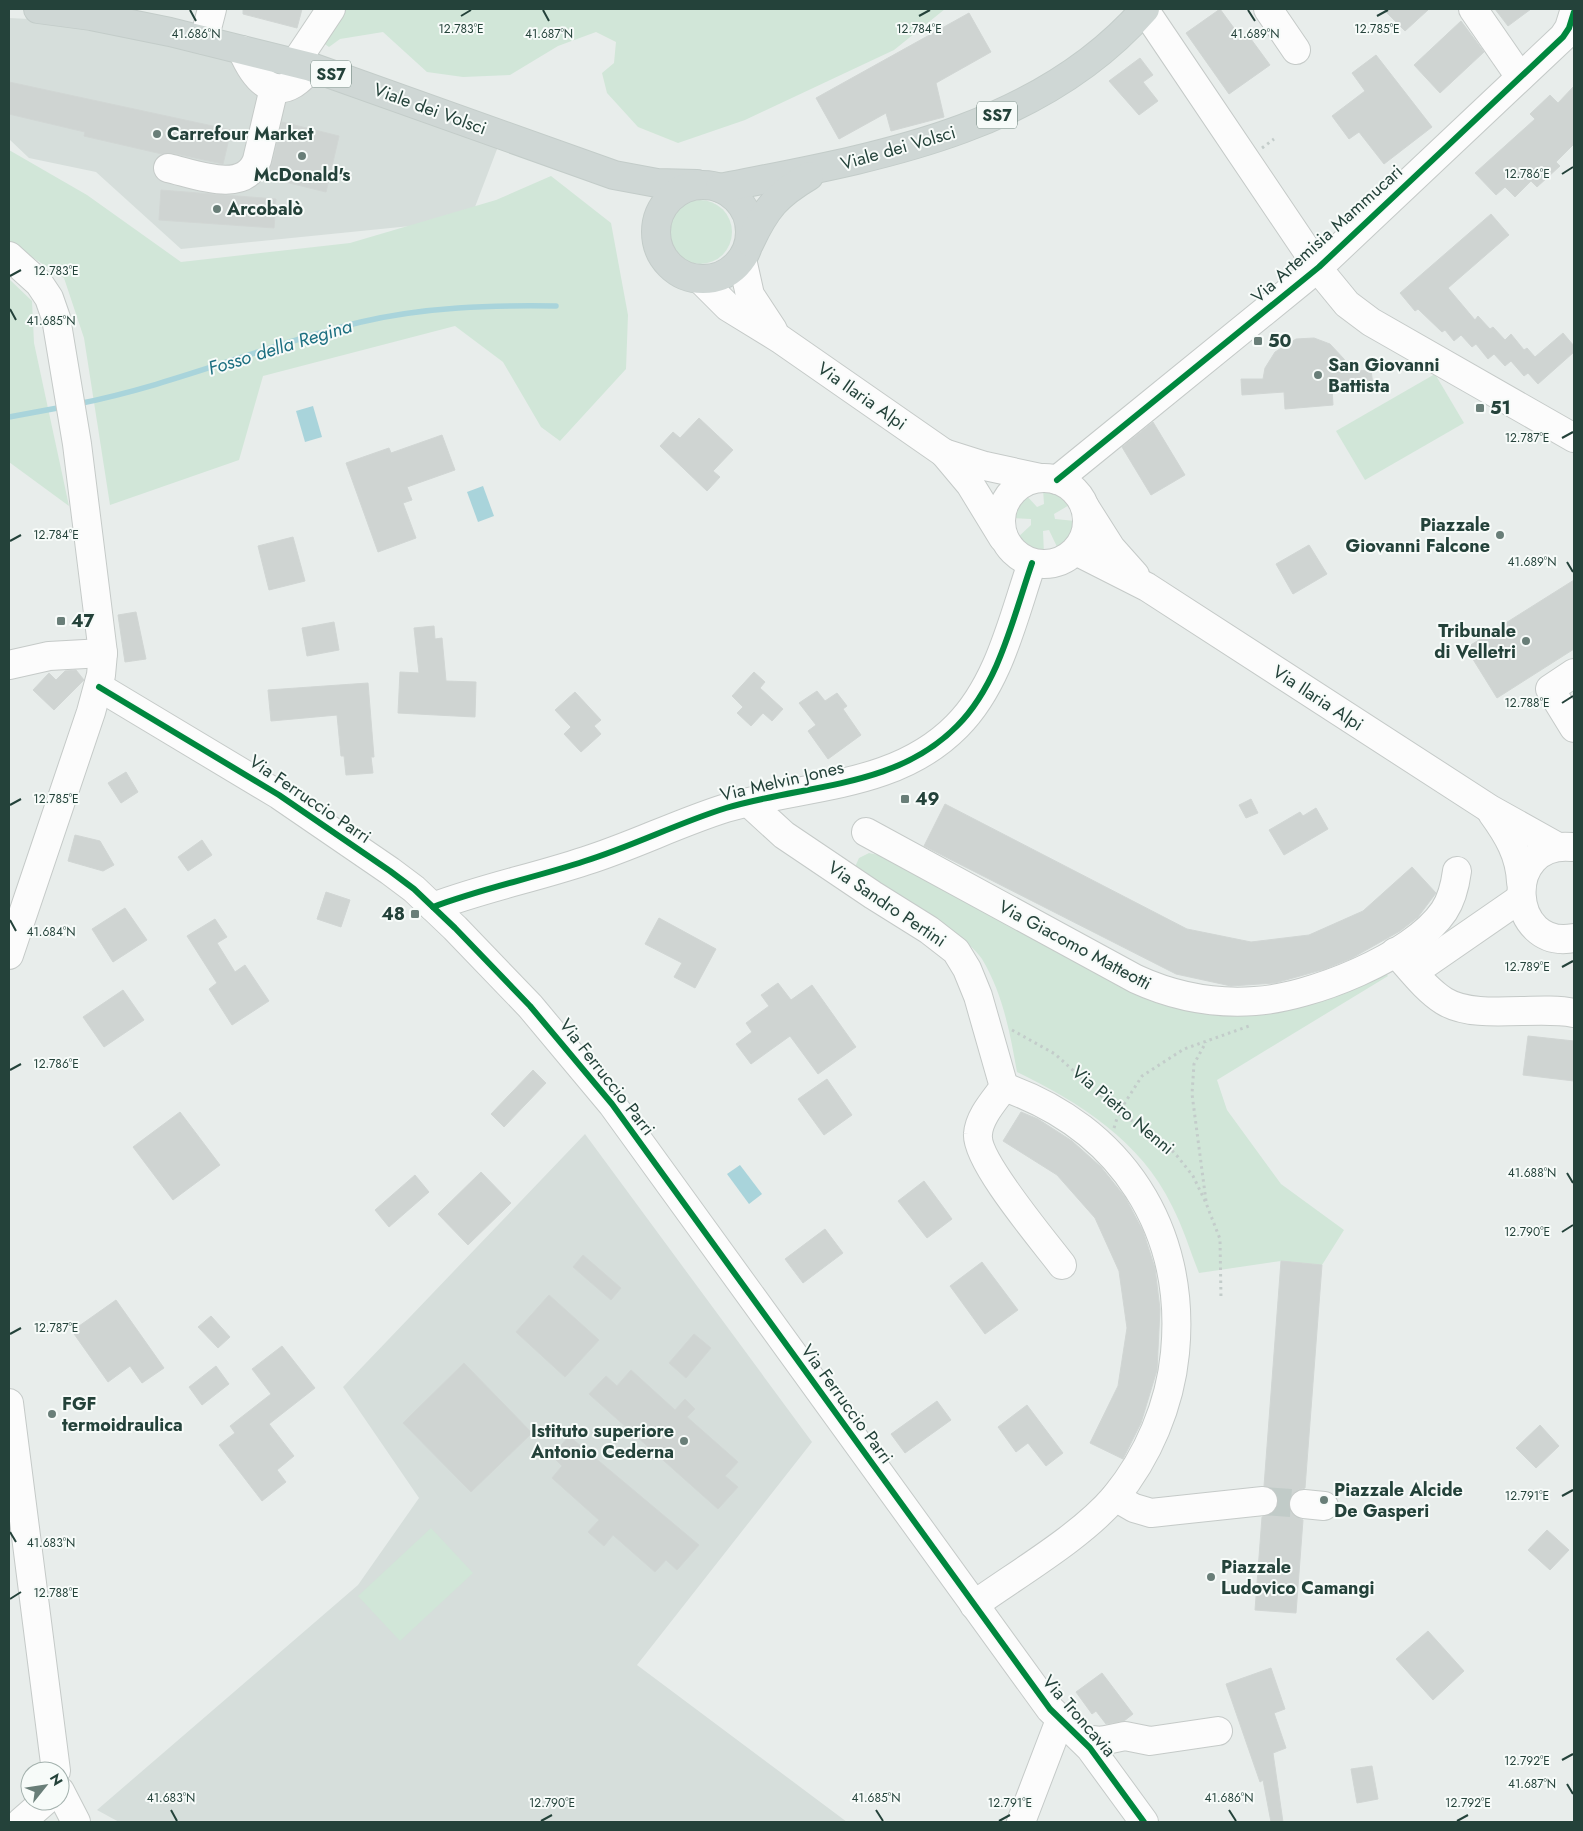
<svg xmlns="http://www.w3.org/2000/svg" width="1583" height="1831" font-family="Jost,sans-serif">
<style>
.built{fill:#d6dedb}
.green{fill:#d1e6d8}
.water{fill:#a9d4db}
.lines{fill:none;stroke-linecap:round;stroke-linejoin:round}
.stream{stroke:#a9d4db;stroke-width:5.5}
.building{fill:#cfd4d2;stroke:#d1d6d4}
.minor-tunnel{stroke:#c1cbc8;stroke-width:28;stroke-dasharray:28 14;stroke-linecap:butt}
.minor-casing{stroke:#c5cac8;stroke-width:30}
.major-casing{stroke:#c3ccc9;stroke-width:30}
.path{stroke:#c3ccca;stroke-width:3;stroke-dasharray:2.5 4;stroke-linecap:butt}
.minor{stroke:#fcfcfc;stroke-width:28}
.major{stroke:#cfd7d5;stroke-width:28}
.cycleway-casing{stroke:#f7fbf9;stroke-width:9}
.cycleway{stroke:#00873e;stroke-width:6}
.ticks{fill:none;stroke:#24423a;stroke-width:2}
.poi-dot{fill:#697e78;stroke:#f7fbf9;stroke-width:2}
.labels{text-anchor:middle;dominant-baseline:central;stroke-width:4;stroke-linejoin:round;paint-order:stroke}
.shield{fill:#f7fbf9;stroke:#637a73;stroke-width:1}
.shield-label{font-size:16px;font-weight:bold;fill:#24423a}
.street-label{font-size:18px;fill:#24423a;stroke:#f7fbf9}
.poi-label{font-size:18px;font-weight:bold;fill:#24423a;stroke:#f7fbf9;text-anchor:start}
.water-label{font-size:19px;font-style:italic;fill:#1c6f80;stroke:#f7fbf9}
.ticks-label{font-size:12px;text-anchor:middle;fill:#24423a;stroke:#f7fbf9;stroke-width:4;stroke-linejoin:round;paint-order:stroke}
</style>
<rect width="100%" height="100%" fill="#e8edeb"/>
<g class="built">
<path d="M9,18L91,22L322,80L499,144L470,220L181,249L96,172L29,158L9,139Z"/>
<path d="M585,1134L812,1442L637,1665L847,1822H119L97,1810L358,1585L419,1498L343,1387Z"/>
</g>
<g class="green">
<path d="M345,9H945L894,50L745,120L678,143L638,127L607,93L602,73L614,63L616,42L596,32L558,46L510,75L463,77L427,72L383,32L340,39L329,47L319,40Z"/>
<path d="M9,150L87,195L181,262L350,243L496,200L551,176L611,223L628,315L626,369L560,441L541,427L503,362L455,326L263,376L239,460L110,505L84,338L64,278L9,242Z"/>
<circle cx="700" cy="232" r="32"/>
<path d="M9,279L32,301L34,343L69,506L9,462Z"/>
<path d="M1435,374L1464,423L1365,480L1336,431Z"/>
<path d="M1043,489L1054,491L1071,504L1054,514L1055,519L1075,521C1076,534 1069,543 1059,551L1049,530L1043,531L1044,554C1032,554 1023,548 1016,539L1031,525V519L1011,518L1016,504L1026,495L1037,507L1044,504Z"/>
<path d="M869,853L893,858L1176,1008L1380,966L1388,976L1217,1080L1227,1110L1281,1184L1344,1230L1322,1265L1281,1261L1199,1273C1190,1251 1183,1227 1172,1206C1141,1141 1079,1102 1017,1072C1010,1033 1003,994 982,959C966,933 883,888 854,869L859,858Z"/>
<path d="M431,1528L473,1573L400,1641L358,1596Z"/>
</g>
<g class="water">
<path d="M313,406L322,437L305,442L296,411Z"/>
<path d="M483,486L494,516L478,522L467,492Z"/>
<path d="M740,1165L762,1194L749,1204L727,1174Z"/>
</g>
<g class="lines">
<g class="stream">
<path d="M77,404C174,385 265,345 361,322C425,307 491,305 556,306"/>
<path d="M9,417L63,407"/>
</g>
</g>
<g class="building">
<path d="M243,9H302L297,28L243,14Z"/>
<path d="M1220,9L1242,39L1248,35L1270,65L1229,94L1186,33Z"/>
<path d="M1383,9H1429L1405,31Z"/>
<path d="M1495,9H1531L1508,26Z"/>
<path d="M969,13L991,52L936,83L944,117L891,131L886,113L839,139L816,98Z"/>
<path d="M1461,21L1484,52L1440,93L1414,65Z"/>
<path d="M1376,55L1432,127L1384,164L1359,132L1349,139L1332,116L1365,91L1352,73Z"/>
<path d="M1140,58L1153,75L1143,82L1158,101L1139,115L1109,81Z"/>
<path d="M9,82L231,130L223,164L172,153L162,154L84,136L85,132L9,114Z"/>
<path d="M1574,86V144L1556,162L1560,166L1537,187L1531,181L1515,197L1505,187L1496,195L1475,173L1535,119L1530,114L1550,95L1558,103Z"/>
<path d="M282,122L339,136L326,192L265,177L272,164Z"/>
<path d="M161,190L276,199L274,228L159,220Z"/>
<path d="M1491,214L1509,235L1448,288L1475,320L1478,316L1490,329L1493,327L1505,340L1511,334L1524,350L1527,348L1535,357L1563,333L1574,346V352L1538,384L1528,373L1524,376L1511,361L1505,366L1494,354L1488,359L1476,344L1472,347L1461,335L1454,341L1445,330L1442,332L1418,309L1415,311L1400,293Z"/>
<path d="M1314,338L1330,344L1344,359L1351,371L1371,370L1373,385L1332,388L1333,405L1285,409L1284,392L1242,395L1241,379H1263L1265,368L1275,352L1296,339Z"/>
<path d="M699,418L733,450L713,471L720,477L707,491L660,446L673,432L680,438Z"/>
<path d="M1153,422L1185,475L1151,495L1122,447Z"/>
<path d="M442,435L455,470L407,487L412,500L403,503L416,538L378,552L346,463L389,448L391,453Z"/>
<path d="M293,537L305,581L269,590L258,546Z"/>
<path d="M1309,545L1327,574L1293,594L1276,564Z"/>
<path d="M1574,580V649L1497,698L1466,648Z"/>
<path d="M136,612L146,659L125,662L118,615Z"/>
<path d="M334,622L339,650L307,656L302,628Z"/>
<path d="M434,626L435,639L442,638L446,681L476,682L475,717L398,713L400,672L419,673L414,628Z"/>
<path d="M76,670L84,680L54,710L33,690L49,673L56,680L65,671Z"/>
<path d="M754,672L765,682L760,688L783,709L772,721L763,713L751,726L737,713L743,707L732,696Z"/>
<path d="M368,683L374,757H371L373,773L346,775L344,756H341L337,715L271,721L268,690Z"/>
<path d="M817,691L825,701L837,693L847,706L843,709L861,735L828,759L808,731L816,725L799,703Z"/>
<path d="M575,692L601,720L594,726L601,734L581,752L564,734L571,727L555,710Z"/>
<path d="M126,772L138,792L121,803L108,783Z"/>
<path d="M1251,799L1258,813L1246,818L1239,805Z"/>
<path d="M945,804L1187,929L1251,942L1309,935L1363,911L1412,867L1436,893L1418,917L1400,931L1352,958L1325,969L1275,983L1231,986L1176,974L924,846Z"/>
<path d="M1316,808L1328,829L1284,855L1269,830L1300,812L1303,816Z"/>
<path d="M75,835L100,841L114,865L103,871L68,861Z"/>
<path d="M202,840L212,855L188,871L178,857Z"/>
<path d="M326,892L350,900L341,927L317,919Z"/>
<path d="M125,908L147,940L113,962L92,929Z"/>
<path d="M659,918L716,949L695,988L674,977L682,963L645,944Z"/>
<path d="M215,919L227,937L217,943L235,972L245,965L269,1001L232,1025L209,989L217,983L187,936Z"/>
<path d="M778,983L791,1000L812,985L856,1047L818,1074L790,1036L751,1064L736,1044L752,1032L746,1023L769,1006L761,995Z"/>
<path d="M123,990L144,1020L104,1047L83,1017Z"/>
<path d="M1528,1036L1574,1041V1081L1523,1075Z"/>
<path d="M533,1070L546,1083L504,1127L491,1114Z"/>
<path d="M827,1079L852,1115L824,1135L798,1099Z"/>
<path d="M180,1112L220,1165L173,1200L133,1147Z"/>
<path d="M1021,1112L1038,1119L1072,1141L1101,1167L1125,1197L1143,1231L1155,1268L1160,1309L1157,1370L1141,1423L1123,1459L1090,1443L1118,1386L1127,1328L1119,1271L1095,1218L1057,1175L1003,1141Z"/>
<path d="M481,1172L511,1203L468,1245L438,1214Z"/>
<path d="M415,1175L429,1192L389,1227L375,1210Z"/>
<path d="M924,1181L952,1219L927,1238L898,1201Z"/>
<path d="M825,1229L843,1253L803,1283L785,1259Z"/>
<path d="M583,1255L621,1288L611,1300L573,1267Z"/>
<path d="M1281,1261L1322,1265L1305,1488L1298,1490L1292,1495L1288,1503L1290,1510L1295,1516L1303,1520L1296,1613L1255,1610L1262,1517L1273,1513L1277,1508L1279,1500L1275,1491L1264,1486Z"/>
<path d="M982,1262L1018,1310L985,1334L950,1286Z"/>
<path d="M549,1295L599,1340L565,1377L516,1332Z"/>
<path d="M116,1300L164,1368L142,1383L130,1366L108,1382L72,1331Z"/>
<path d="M211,1316L230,1337L218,1348L198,1327Z"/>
<path d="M694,1334L711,1348L686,1378L669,1363Z"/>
<path d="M282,1346L315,1388L269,1424L294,1456L277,1470L286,1482L262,1501L219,1445L235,1433L230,1426L271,1394L252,1369Z"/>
<path d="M464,1363L532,1433L471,1492L403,1423Z"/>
<path d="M216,1366L229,1384L202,1405L189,1387Z"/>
<path d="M631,1370L675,1410L685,1399L695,1409L687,1417L738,1462L725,1476L738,1487L718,1509L589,1394L606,1376L617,1386Z"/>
<path d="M937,1401L951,1420L905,1453L891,1434Z"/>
<path d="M1027,1405L1063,1453L1046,1466L1028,1443L1016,1452L998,1427Z"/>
<path d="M1540,1425L1559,1446L1536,1468L1516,1448Z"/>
<path d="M569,1436L699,1545L677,1570L666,1560L655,1572L613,1535L604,1546L588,1532L599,1520L552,1478L562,1466L552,1456Z"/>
<path d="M1547,1530L1569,1550L1550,1570L1528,1550Z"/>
<path d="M1428,1631L1464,1671L1433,1700L1396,1659Z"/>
<path d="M1271,1668L1285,1709L1274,1713L1286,1748L1273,1753L1283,1822H1271L1263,1780L1260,1782L1226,1684Z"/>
<path d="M1102,1673L1133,1714L1124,1721L1106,1724L1096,1711L1092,1714L1076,1692Z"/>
<path d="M1372,1766L1378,1799L1357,1803L1351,1769Z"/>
</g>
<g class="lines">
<path class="minor-tunnel" d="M1263,1501L1304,1504"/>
<g class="minor-casing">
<g id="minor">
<path d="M1144,9L1324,276L1347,304L1371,322L1574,438"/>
<path d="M1268,9L1296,50"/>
<path d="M1473,9L1520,77"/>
<path d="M204,40L212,9"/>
<path d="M242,50C257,86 281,106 311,67"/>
<path d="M295,63L331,9"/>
<path d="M168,168C195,174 244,195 257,160L274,88"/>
<path d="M9,256L39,283L49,298L56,318L77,444L103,653L101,675L91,712L9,955"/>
<path d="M742,259L750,295L773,330"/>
<path d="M701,280L728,307L780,339L944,453L985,466L1040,478"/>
<path d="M944,453L970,484L1003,538"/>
<circle cx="1044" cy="521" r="43"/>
<path d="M1057,480L1319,267L1563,37L1569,28L1574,12"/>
<path d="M1085,507L1111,548L1135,575"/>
<path d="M1076,551L1147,587L1490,809L1558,847"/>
<path d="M9,665L49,656L103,653"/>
<path d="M1574,673L1550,689L1574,728"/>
<path d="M99,687L279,795L390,871L414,889L455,928L530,1006L612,1104L1050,1709L1090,1748L1144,1822"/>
<path d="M749,803L784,835L873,895L929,930L956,951L967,969L978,996L1004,1087C994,1101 979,1117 978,1134C975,1160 1044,1241 1062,1265"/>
<path d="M1492,813C1508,835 1520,855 1521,882"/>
<path d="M866,832L1136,979C1173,996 1214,1004 1255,1001C1309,998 1413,957 1444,911C1452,899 1455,886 1457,871"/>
<path d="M1572,847C1501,840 1508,951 1574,938"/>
<path d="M433,907C483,888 534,878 585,861C633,846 678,823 726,808C805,784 895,789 957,726C999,684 1013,618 1032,563"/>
<path d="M1395,952C1410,968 1425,989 1444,1001C1476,1021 1537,1005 1574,1013"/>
<path d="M1414,972L1521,898"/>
<path d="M9,1403L56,1771"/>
<path d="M1115,1497L1134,1508L1151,1513L1263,1501"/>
<path d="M1304,1504L1324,1506"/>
<path d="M974,1605C1017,1574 1081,1537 1115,1497C1148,1457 1170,1405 1175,1353C1187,1229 1121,1128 1004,1087"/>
<path d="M1082,1739L1101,1741L1125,1736L1150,1741L1218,1731"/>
<path d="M60,1791L76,1822"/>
<path d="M21,1822L45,1801"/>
<path d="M1021,1822L1060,1720"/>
</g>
</g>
<g class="major-casing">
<g id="major">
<path d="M38,9L91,16L170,32L311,67L614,175L657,183L697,184"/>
<circle cx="703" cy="232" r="47"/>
<path d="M720,188C872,158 1038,132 1145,9"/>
<path d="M750,242C766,208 777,195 809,176"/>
</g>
</g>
<g class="path">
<path d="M1262,148L1274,139"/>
<path d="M1012,1030L1055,1054L1119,1112L1164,1142L1178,1157L1193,1176L1206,1203L1220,1239L1221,1299"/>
<path d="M1114,1128L1119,1112L1142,1076L1184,1049L1252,1025"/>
<path d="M1206,1201L1192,1094L1194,1064L1206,1042"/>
</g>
<use href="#minor" class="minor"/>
<use href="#major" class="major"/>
<g class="cycleway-casing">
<g id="cycleway">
<path d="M1057,480L1319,267L1563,37L1569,28L1574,12"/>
<path d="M99,687L279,795L390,871L414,889L455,928L530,1006L612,1104L1050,1709L1090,1748L1144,1822"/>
<path d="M433,907C483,888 534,878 585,861C633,846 678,823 726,808C805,784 895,789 957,726C999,684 1013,618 1032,563"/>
</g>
</g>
<use href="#cycleway" class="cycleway"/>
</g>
<path class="ticks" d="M190,10L196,21M543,10L549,21M1248,10L1255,21M461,16L471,10M919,16L930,10M1377,16L1388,10M1562,174L1573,167M10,276L21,270M10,309L16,320M1562,438L1573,432M10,541L21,535M1567,562L1573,572M1562,703L1573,696M10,805L21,799M10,920L16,931M1562,967L1573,961M10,1070L21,1064M1567,1173L1573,1183M1562,1232L1573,1225M10,1334L21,1328M1562,1496L1573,1490M10,1532L16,1542M10,1599L21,1592M1562,1760L1573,1754M1567,1784L1573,1794M171,1810L177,1821M876,1810L883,1821M1229,1810L1236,1821M541,1821L552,1815M999,1821L1010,1815M1457,1821L1468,1815"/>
<g class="poi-dot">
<circle cx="157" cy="134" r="5"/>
<circle cx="302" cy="156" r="5"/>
<circle cx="217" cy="209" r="5"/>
<rect x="1253" y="336" width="10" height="10" rx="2.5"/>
<circle cx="1318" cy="375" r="5"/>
<rect x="1475" y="403" width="10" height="10" rx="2.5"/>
<circle cx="1500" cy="535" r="5"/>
<rect x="56" y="616" width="10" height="10" rx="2.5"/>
<circle cx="1526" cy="641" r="5"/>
<rect x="900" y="794" width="10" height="10" rx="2.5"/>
<rect x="410" y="909" width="10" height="10" rx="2.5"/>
<circle cx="52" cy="1414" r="5"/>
<circle cx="684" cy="1441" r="5"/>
<circle cx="1324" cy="1500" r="5"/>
<circle cx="1211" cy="1577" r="5"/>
</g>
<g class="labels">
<g class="shield">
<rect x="311" y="60.5" width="40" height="27" rx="4"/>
<rect x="977" y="101.5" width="40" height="27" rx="4"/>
</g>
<g class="shield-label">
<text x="331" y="74">SS7</text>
<text x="997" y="115">SS7</text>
</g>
<g class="street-label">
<text transform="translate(430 109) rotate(20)">Viale dei Volsci</text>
<text transform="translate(898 148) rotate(-16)">Viale dei Volsci</text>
<text transform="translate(1327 234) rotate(-42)">Via Artemisia Mammucari</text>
<text transform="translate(862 396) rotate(35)">Via Ilaria Alpi</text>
<text transform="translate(1318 698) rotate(33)">Via Ilaria Alpi</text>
<text transform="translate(782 781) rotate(-13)">Via Melvin Jones</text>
<text transform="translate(310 799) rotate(34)">Via Ferruccio Parri</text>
<text transform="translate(887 904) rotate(34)">Via Sandro Pertini</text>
<text transform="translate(1075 945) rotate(28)">Via Giacomo Matteotti</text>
<text transform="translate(607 1077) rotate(52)">Via Ferruccio Parri</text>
<text transform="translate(1123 1110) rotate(40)">Via Pietro Nenni</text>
<text transform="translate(847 1404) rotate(54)">Via Ferruccio Parri</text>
<text transform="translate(1079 1716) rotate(49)">Via Troncavia</text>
</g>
<g class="poi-label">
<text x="167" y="134">Carrefour Market</text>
<text x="302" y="175" text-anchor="middle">McDonald's</text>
<text x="227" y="209">Arcobalò</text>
<text x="1268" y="341">50</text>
<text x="1328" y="365">San Giovanni<tspan x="1328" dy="21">Battista</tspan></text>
<text x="1490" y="408">51</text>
<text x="1490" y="525" text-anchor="end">Piazzale<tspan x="1490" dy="21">Giovanni Falcone</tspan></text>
<text x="71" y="621">47</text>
<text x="1516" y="631" text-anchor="end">Tribunale<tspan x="1516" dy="21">di Velletri</tspan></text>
<text x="915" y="799">49</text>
<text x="405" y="914" text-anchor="end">48</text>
<text x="62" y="1404">FGF<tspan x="62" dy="21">termoidraulica</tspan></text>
<text x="674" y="1431" text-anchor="end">Istituto superiore<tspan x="674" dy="21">Antonio Cederna</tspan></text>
<text x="1334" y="1490">Piazzale Alcide<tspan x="1334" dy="21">De Gasperi</tspan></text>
<text x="1221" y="1567">Piazzale<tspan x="1221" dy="21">Ludovico Camangi</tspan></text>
</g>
<g class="water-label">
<text transform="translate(280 347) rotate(-17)">Fosso della Regina</text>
</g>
</g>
<g class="ticks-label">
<text x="461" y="33">12.783°E</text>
<text x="919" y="33">12.784°E</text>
<text x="1377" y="33">12.785°E</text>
<text x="196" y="38">41.686°N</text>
<text x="549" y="38">41.687°N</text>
<text x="1255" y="38">41.689°N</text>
<text x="1527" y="178">12.786°E</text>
<text x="56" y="275">12.783°E</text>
<text x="51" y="325">41.685°N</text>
<text x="1527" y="442">12.787°E</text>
<text x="56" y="539">12.784°E</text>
<text x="1532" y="566">41.689°N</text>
<text x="1527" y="707">12.788°E</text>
<text x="56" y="803">12.785°E</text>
<text x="51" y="936">41.684°N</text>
<text x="1527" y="971">12.789°E</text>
<text x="56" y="1068">12.786°E</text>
<text x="1532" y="1177">41.688°N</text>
<text x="1527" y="1236">12.790°E</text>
<text x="56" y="1332">12.787°E</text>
<text x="1527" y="1500">12.791°E</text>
<text x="51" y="1547">41.683°N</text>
<text x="56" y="1597">12.788°E</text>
<text x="1527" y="1765">12.792°E</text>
<text x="1532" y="1788">41.687°N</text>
<text x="171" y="1802">41.683°N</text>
<text x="876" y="1802">41.685°N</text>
<text x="1229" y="1802">41.686°N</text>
<text x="552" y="1807">12.790°E</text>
<text x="1010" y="1807">12.791°E</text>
<text x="1468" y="1807">12.792°E</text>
</g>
<rect width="1583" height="1831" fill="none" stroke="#24423a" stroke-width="20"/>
<g transform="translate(45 1786) rotate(60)"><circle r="24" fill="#f7fbf9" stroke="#a3b1ad"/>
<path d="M0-4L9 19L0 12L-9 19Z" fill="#697e78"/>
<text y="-8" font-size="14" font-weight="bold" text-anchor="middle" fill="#24423a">N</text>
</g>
</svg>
